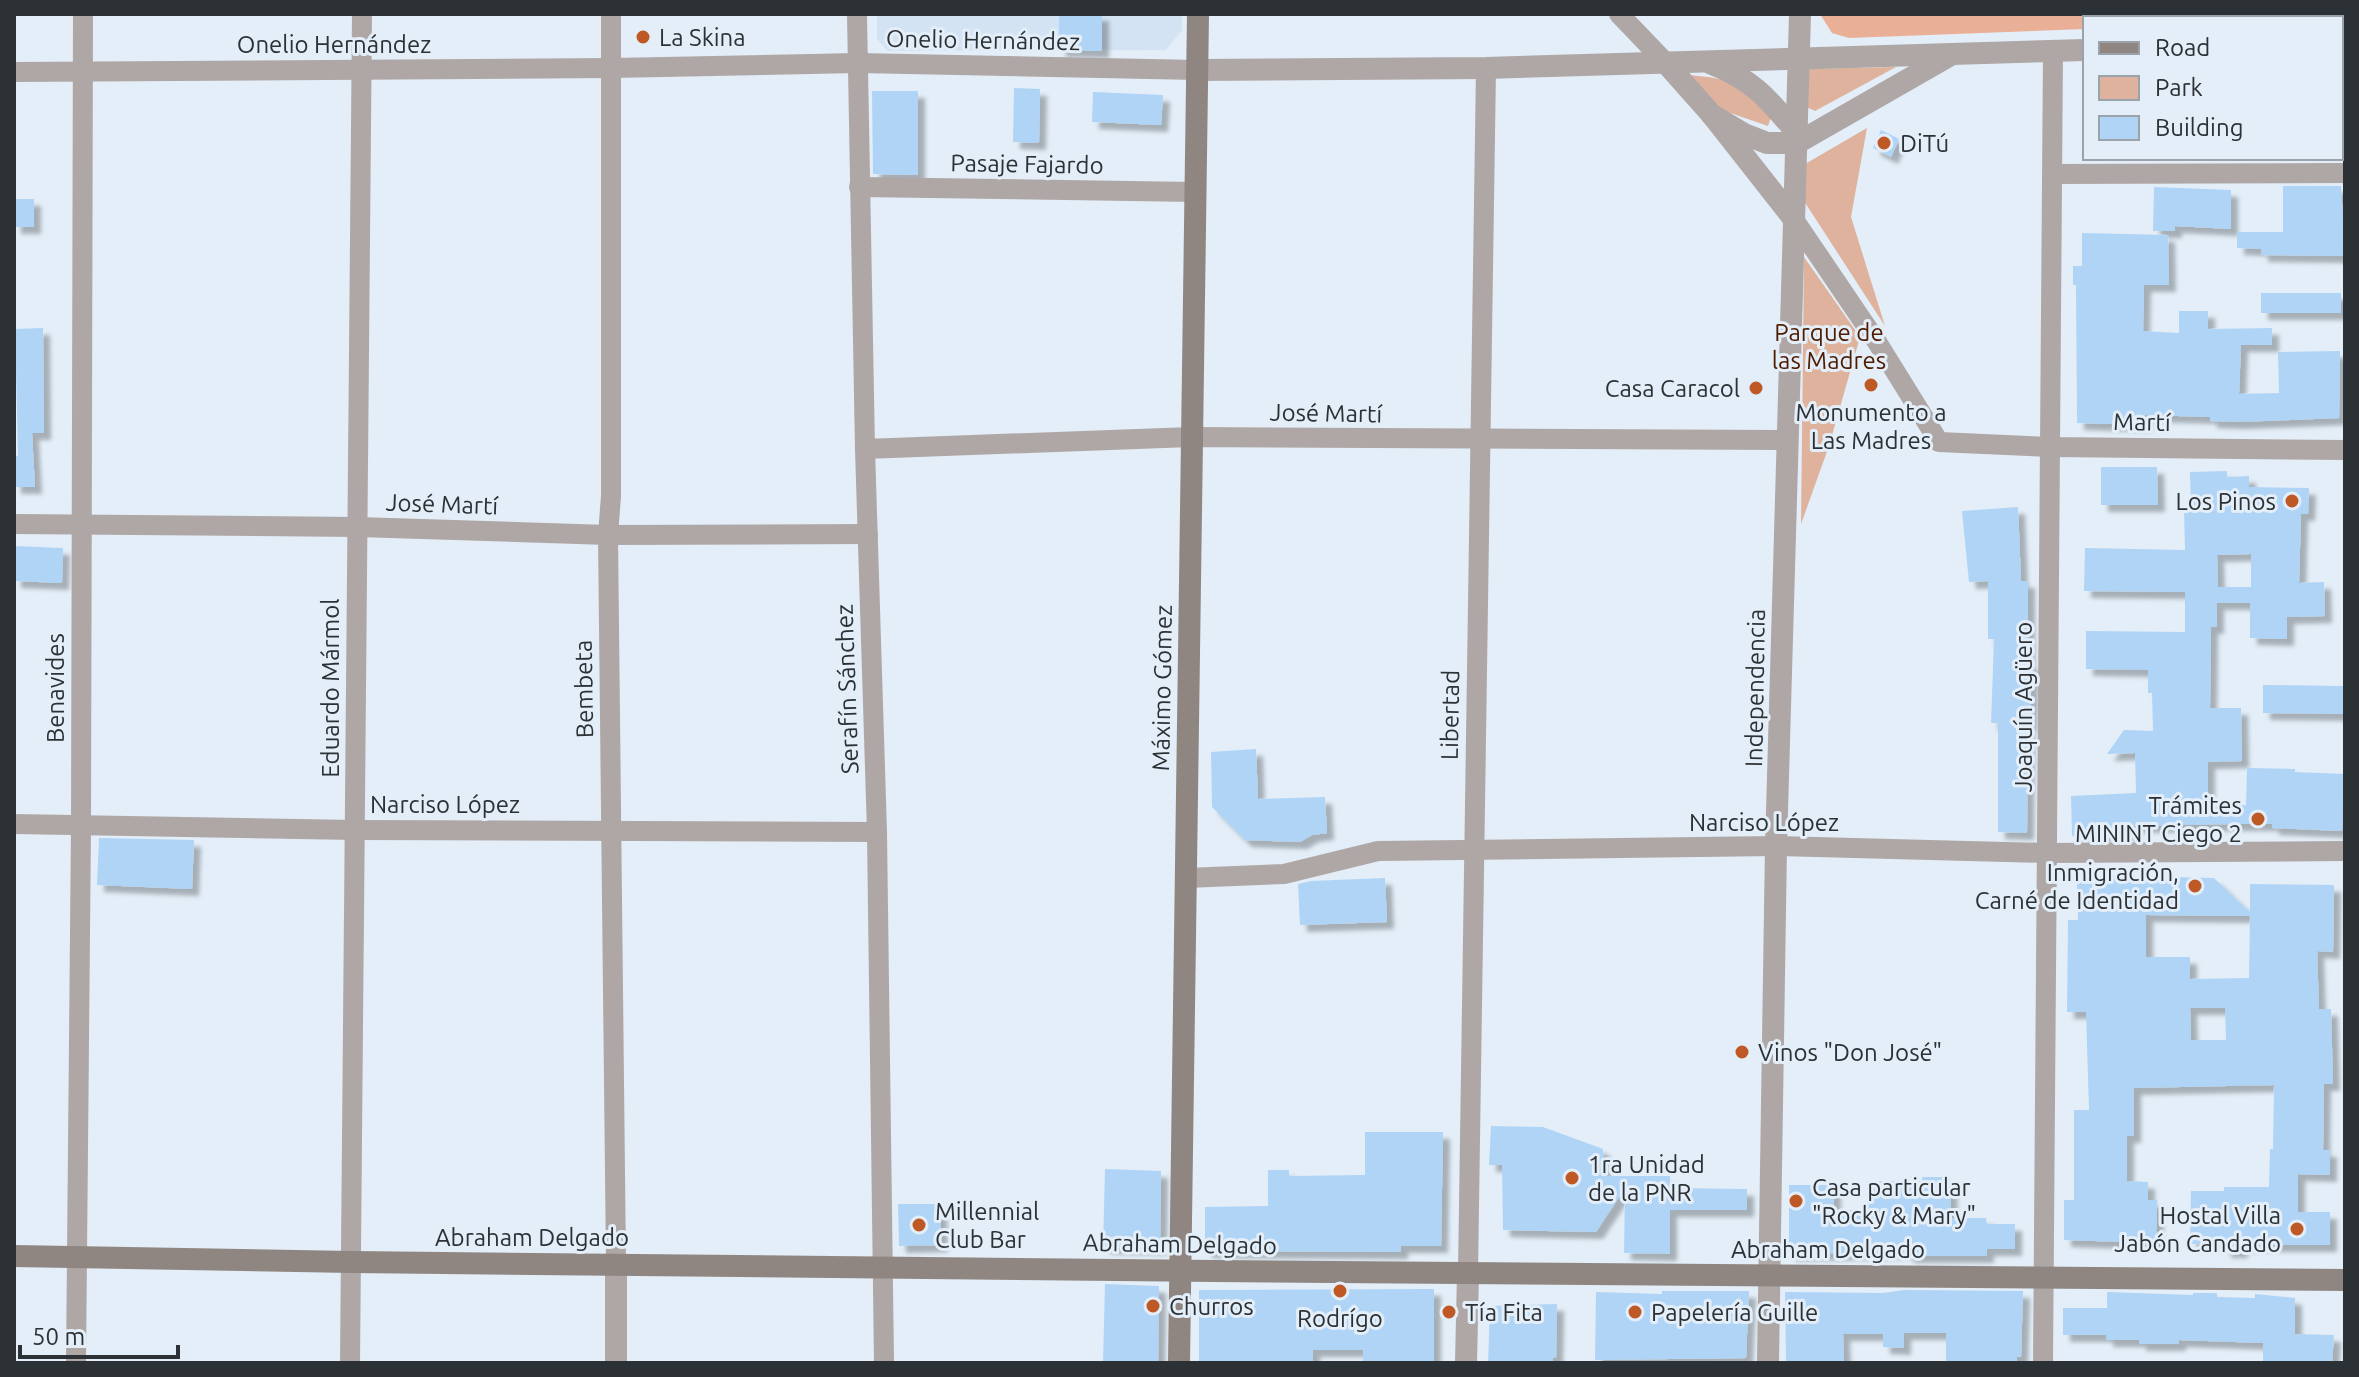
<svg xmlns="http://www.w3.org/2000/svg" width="2359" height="1377" font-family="Ubuntu,sans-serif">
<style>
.built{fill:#d3e3f3}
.green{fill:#dfb29e}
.forest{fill:#e9b097}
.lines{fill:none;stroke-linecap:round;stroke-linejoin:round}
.stream{stroke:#6e9ac2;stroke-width:6}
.building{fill:#b0d4f6;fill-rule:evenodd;filter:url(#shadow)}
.minor{stroke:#aea7a5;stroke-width:20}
.tertiary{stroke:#aea7a5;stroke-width:22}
.secondary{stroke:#8f8682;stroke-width:22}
.poi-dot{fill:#be5926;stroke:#e3eef8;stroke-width:3}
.labels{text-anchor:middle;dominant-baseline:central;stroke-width:6;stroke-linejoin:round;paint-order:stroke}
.poi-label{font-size:24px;fill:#2c3135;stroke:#e3eef8;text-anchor:start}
.street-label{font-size:24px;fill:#2c3135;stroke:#e3eef8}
.park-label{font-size:24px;fill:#4f1c01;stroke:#e3eef8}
</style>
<defs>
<filter id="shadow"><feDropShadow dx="7" dy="7" stdDeviation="2" flood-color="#0004"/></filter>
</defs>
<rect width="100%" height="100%" fill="#e3eef8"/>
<path class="built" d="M877,14H1182V30L1166,50L888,51L877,39Z"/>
<g class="green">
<path d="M1896,67L1815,111L1804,106L1808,69Z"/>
<path d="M1685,75C1733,78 1739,83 1771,117L1768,126L1716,108Z"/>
<path d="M1867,128L1851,217L1885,326L1804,201L1805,164Z"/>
<path d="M1804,257L1860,337L1829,446L1801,524Z"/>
</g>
<path class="forest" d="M1820,14H2172V18H2085V29L1849,38L1832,33Z"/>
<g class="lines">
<path class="stream" d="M2345,14V15"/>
</g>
<g class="building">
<path d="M1059,14H1102V51L1059,50Z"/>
<path d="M1014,88L1040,89L1039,143L1013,142Z"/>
<path d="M872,91H918V175L873,174Z"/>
<path d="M1093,92L1163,95L1161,125L1092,122Z"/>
<path d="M1881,130L1899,139L1891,157L1873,148Z"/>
<path d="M2283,186H2341L2345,256L2261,255V249L2237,248V232H2283Z"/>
<path d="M2154,187L2231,190V229L2175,226V231H2153Z"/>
<rect x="14" y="199" width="20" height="28"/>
<path d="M2082,233L2168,235L2169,285H2144L2143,331L2179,333V311H2208V329L2272,328V345H2241L2239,394L2279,393L2278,352L2340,351L2339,418L2239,422L2210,421V417L2145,415V425L2077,423L2076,285H2073V266H2082Z"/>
<rect x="2261" y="293" width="80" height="20"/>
<path d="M43,328L44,433H32L35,487H14V456H18L15,329Z"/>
<path d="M2101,467H2157L2158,505H2101Z"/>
<path d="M2227,471V477L2249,476V487L2309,488L2308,514H2301L2299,583L2324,582L2325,616L2287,617V639L2250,638V603H2217V627H2211L2210,708H2241L2242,761L2208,762V806L2246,805L2247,768L2295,769V772L2344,774L2342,831L2272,828V824H2231L2134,826V833L2072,836L2071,796L2136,793L2135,753L2107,754L2124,730L2153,731L2152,693H2148V670L2086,669V631L2185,632V592L2084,591L2085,548L2185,550L2184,509H2191L2190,472ZM2251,554V587H2218L2217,555Z"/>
<path d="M2018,507L2021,581H2028V663H2032L2030,724H2028L2027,833L1998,832V723H1991L1994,639H1988V581L1969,582L1962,511Z"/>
<path d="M14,546L63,548L62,583L14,581Z"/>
<path d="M2263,685L2344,686L2343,714L2263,713Z"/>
<path d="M1256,749L1258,799L1325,797L1327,833L1312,835L1300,842L1245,840L1212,807L1211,752Z"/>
<path d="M99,838L194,840L192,889L97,885Z"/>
<path d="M2077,875L2214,878L2250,912V884L2334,885L2333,952L2317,951L2319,1009H2331L2333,1084H2324L2323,1150H2330V1175L2298,1174V1212H2330V1245H2241V1251H2224V1244H2190L2191,1191H2224V1187H2269L2270,1149H2273L2274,1085L2134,1088V1136H2127V1181L2148,1182V1200H2157L2156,1243L2064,1240V1200H2074V1110H2089L2086,1012H2067L2068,920H2078ZM2146,915L2250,916L2249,978L2190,979V957H2146ZM2190,1008H2225L2226,1040H2191Z"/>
<path d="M1385,878L1387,922L1300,925L1298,884L1311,881Z"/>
<path d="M1491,1126L1543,1127L1603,1149L1604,1176H1670V1188L1747,1189V1210H1670V1254L1624,1253L1625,1188L1596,1232L1503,1230L1502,1165H1489Z"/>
<path d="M1365,1132H1443L1441,1246H1401V1252L1205,1251V1207L1268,1206V1170H1289V1176L1365,1175Z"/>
<path d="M1105,1169L1161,1171L1160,1248L1103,1247Z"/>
<path d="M1922,1177H1950L1951,1218H1986L1987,1224H2015V1249H1987V1256H1907V1252L1789,1254V1185H1834V1210H1868L1867,1181H1922Z"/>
<path d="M898,1204H940L941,1245L899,1246Z"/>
<path d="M1105,1284L1159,1286L1158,1363H1103Z"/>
<path d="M1434,1289V1363H1363V1350H1313V1363H1199V1290Z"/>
<path d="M1904,1290L2023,1291L2021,1357H2017V1363H1946V1333H1904V1348L1883,1347V1334H1843L1844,1363H1786L1785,1292L1883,1293Z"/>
<path d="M1662,1291H1749L1746,1358L1595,1360L1596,1292L1662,1294Z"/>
<path d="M2107,1292L2193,1295V1293H2217V1297L2255,1298V1294L2295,1298V1334L2334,1335L2332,1363H2263V1343L2179,1340V1344H2139V1340H2106V1335H2063V1308H2107Z"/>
<path d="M1557,1304L1556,1358H1553V1363H1488L1490,1306Z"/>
</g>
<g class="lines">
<g class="minor">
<path d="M611,14V496L608,535L616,1264"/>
<path d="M857,14L865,449L877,832L884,1363"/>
<path d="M1619,14L1665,62"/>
<path d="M14,72L612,68L858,63L1197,70"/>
<path d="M2053,174L2345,173"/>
<path d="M859,187L1195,192"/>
<path d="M1793,218L1877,342L1939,442L2051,447L2345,450"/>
<path d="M865,449L1191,437L1787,440"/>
<path d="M14,524L358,527L608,535L868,534"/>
<path d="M14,824L355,830L877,832"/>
<path d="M1186,878L1284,874L1378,851L1776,846L2047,853L2345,851"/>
<path d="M1468,1273L1486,68"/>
<path d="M76,1363L81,826L83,14"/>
<path d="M350,1363L362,14"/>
<path d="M2043,1363L2053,51"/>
</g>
<g class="tertiary">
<path d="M2341,43H2345"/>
<path d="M1665,62L1712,115L1793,218"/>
<path d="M1710,63C1755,81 1767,98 1798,134"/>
<path d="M1197,70L1486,68L2085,50"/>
<path d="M1712,115L1744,134L1767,143H1797L1949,56"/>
<path d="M616,1264V1363"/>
<path d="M1466,1363L1468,1273"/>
<path d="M1768,1363L1776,846L1800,14"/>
</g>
<g class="secondary">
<path d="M14,1256L352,1262L1214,1271L2345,1280"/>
<path d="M1179,1363L1198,14"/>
</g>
</g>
<g class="poi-dot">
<circle cx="643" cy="37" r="8"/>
<circle cx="1884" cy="143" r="8"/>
<circle cx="1871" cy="385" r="8"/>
<circle cx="1756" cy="388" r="8"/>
<circle cx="2292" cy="501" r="8"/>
<circle cx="2258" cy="819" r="8"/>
<circle cx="2195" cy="886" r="8"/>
<circle cx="1742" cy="1052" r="8"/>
<circle cx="1572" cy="1178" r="8"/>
<circle cx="1796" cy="1201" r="8"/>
<circle cx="919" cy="1225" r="8"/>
<circle cx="2297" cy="1229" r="8"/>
<circle cx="1340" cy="1291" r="8"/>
<circle cx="1153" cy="1306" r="8"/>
<circle cx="1449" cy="1312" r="8"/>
<circle cx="1635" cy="1312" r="8"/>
</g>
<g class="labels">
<g class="poi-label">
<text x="659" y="37">La Skina</text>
<text x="1900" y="143">DiTú</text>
<text x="1740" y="388" text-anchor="end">Casa Caracol</text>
<text x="1871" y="412" text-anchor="middle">Monumento a<tspan x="1871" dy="28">Las Madres</tspan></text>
<text x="2276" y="501" text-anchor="end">Los Pinos</text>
<text x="2242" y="805" text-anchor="end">Trámites<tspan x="2242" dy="28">MININT Ciego 2</tspan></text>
<text x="2179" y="872" text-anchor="end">Inmigración,<tspan x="2179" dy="28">Carné de Identidad</tspan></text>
<text x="1758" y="1052">Vinos "Don José"</text>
<text x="1588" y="1164">1ra Unidad<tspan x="1588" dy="28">de la PNR</tspan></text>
<text x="1812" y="1187">Casa particular<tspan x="1812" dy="28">"Rocky &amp; Mary"</tspan></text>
<text x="935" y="1211">Millennial<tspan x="935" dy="28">Club Bar</tspan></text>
<text x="2281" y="1215" text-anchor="end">Hostal Villa<tspan x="2281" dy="28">Jabón Candado</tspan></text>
<text x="1169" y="1306">Churros</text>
<text x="1465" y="1312">Tía Fita</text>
<text x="1651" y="1312">Papelería Guille</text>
<text x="1340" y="1318" text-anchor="middle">Rodrígo</text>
</g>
<g class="street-label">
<text transform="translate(983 40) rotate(1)">Onelio Hernández</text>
<text x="334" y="44">Onelio Hernández</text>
<text transform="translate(1027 164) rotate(1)">Pasaje Fajardo</text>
<text transform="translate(1326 413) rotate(1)">José Martí</text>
<text transform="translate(2142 422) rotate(1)">Martí</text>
<text transform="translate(442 504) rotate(2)">José Martí</text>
<text transform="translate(55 688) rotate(-90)">Benavides</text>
<text transform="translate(330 688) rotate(-90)">Eduardo Mármol</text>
<text transform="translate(1162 688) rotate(-89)">Máximo Gómez</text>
<text transform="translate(1755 688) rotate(-89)">Independencia</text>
<text transform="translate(584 689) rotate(-91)">Bembeta</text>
<text transform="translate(847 689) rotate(-92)">Serafín Sánchez</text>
<text transform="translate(2023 707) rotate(-90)">Joaquín Agüero</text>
<text transform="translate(1450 715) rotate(-89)">Libertad</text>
<text x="445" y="804">Narciso López</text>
<text x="1764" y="822">Narciso López</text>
<text x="532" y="1237">Abraham Delgado</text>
<text transform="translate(1180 1244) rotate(1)">Abraham Delgado</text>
<text x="1828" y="1249">Abraham Delgado</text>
</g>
<g class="park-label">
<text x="1829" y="332">Parque de<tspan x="1829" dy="28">las Madres</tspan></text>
</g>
</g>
<rect width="2359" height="1377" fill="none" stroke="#2c3135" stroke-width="32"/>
<rect x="2083" y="16" width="260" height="144" fill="#e3eef8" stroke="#9aa2aa" stroke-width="2"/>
<rect x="2099" y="42" width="40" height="12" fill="#8f8682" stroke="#9aa2aa" stroke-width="2"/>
<text x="2155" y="56" font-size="24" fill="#2c3135">Road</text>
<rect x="2099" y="76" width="40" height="24" fill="#dfb29e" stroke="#9aa2aa" stroke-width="2"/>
<text x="2155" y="96" font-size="24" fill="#2c3135">Park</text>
<rect x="2099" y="116" width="40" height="24" fill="#b0d4f6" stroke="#9aa2aa" stroke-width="2"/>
<text x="2155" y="136" font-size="24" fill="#2c3135">Building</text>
<path d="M20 1345v12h158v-12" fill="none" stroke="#2c3135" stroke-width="4"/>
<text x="32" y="1345" font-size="24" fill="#2c3135" stroke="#e3eef8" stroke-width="6" paint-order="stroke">50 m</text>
</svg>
